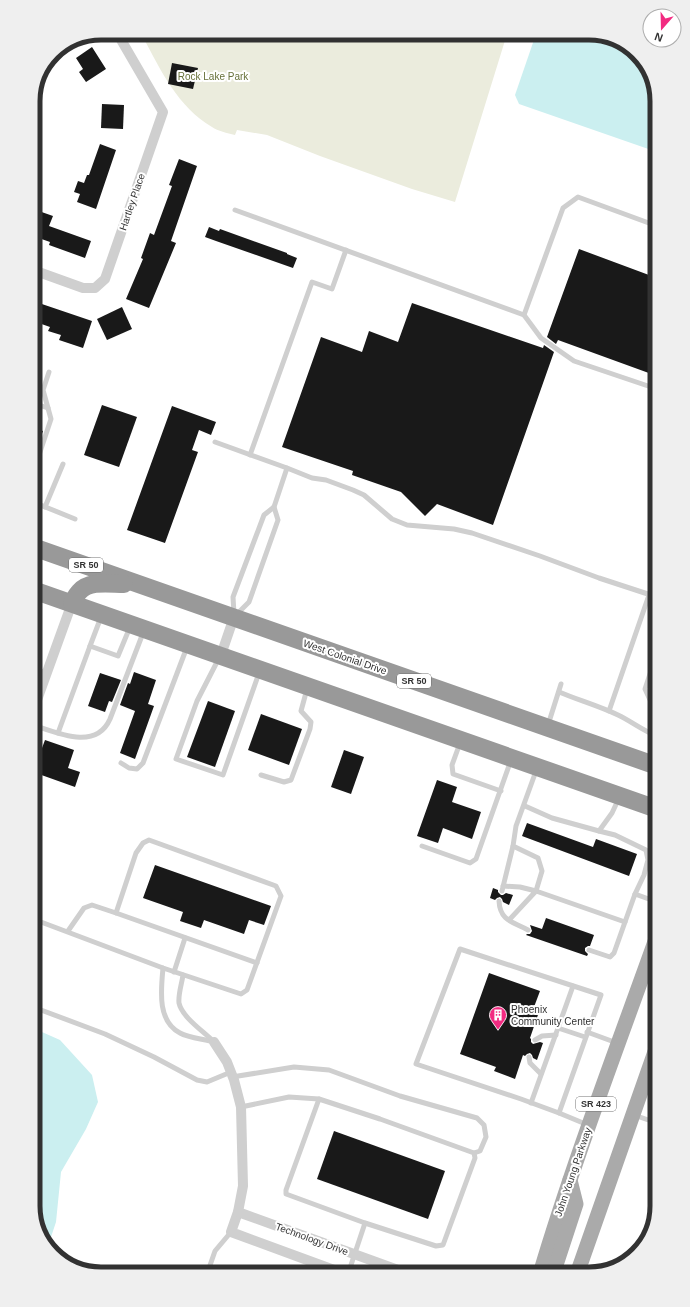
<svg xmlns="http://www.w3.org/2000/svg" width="690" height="1307" font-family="Helvetica,sans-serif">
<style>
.green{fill:#ebecdd}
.water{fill:#cbeff0}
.building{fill:#191919}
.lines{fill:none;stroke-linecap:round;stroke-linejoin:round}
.lane{stroke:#cfcfcf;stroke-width:5}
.street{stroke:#cfcfcf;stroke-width:10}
.primary{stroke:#aaa;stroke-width:15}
.highway{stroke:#999;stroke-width:18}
.labels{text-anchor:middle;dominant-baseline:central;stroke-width:4;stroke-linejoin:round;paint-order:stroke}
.shield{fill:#fff;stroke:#707070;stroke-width:1}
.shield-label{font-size:9px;font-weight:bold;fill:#323232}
.park-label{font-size:10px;fill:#68723b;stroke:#fff}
.street-label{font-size:10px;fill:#323232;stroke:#fff}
.poi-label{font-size:10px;fill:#323232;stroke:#fff;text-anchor:start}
.rim{fill:none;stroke:#323232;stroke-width:5}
</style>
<rect width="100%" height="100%" fill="#fff"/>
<g class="green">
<path d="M507,34L455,202L412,189L320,156L267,135L237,130L235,135C227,133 218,131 212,127C178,107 161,71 143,37Z"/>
<path d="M134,1267L153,1274H109L112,1272Z"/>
</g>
<g class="water">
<path d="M594,33L630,47L652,75L657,101V152L519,104L515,95L536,34Z"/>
<path d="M33,1028L60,1040L92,1075L98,1102L86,1129L61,1172L56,1222L51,1237L46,1242L38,1232L33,1206Z"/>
</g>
<g class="building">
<path d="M92,47L106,69L86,82L79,72L83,69L76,58Z"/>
<path d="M172,63L198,68L193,89L168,84Z"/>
<path d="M102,104L124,105L123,129L101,128Z"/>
<path d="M100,144L116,150L96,209L77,202L80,194L74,192L78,181L84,183L87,175H89Z"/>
<path d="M179,159L197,166L171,241L176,243L149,308L126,299L143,259L141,258L150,233L154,235L172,186L169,185Z"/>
<path d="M33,209L53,216L49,226L91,241L85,258L49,245L50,242L33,236Z"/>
<path d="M209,227L219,231L220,229L287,253V254L297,258L293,268L216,241L205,237Z"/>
<path d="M579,249L657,278V376L558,340L556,344L547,337Z"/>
<path d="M33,301L92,321L83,348L59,340L61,335L48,331L50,327L33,321Z"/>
<path d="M412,303L543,348L544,345L554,352L493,525L437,504L425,516L401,492L352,475L353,471L282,447L321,337L362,352L369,331L398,342Z"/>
<path d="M122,307L132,329L107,340L97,319Z"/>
<path d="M102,405L137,417L119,467L84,455Z"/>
<path d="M172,406L216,422L211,435L199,430L192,450L198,452L165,543L127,530Z"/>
<path d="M33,428L43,431L34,455H33Z"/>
<path d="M134,672L156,680L148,704L154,706L135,759L120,753L135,711L120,705L128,683L130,684Z"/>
<path d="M100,673L121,680L112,702L109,701L105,712L88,706Z"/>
<path d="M208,701L235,711L215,767L187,757Z"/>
<path d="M261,714L302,729L289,765L248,750Z"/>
<path d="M45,740L74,750L68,768L80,772L75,787L33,772Z"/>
<path d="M344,750L364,757L351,794L331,787Z"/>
<path d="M437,780L457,787L452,802L481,812L472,839L443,828L438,843L417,836Z"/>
<path d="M527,823L593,847L596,839L637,854L629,876L522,836Z"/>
<path d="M155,865L271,906L264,925L249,920L244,934L204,920L201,928L180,921L183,912L143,898Z"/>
<path d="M493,888L498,890V892L501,895H503L506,893L513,895L509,905L503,902L502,899L500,897L497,898L495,900L490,898Z"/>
<path d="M546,918L594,935L590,946H588L585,948V951L588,954L587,956L526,935L527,934H530L532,931L530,925L542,929Z"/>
<path d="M489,973L540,991L534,1007L540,1009L530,1038L531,1039V1042L533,1044L540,1042L543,1043L537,1060L533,1058L532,1055L530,1053L527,1054L525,1056L523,1055L515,1079L494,1071L496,1067L460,1054Z"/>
<path d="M334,1131L445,1171L428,1219L317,1179Z"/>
</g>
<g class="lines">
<g class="lane">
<path d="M235,210L524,315"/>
<path d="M657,389L574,361L541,338L524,315L563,208L578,197L657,226"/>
<path d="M33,403L48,408"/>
<path d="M215,442L287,468L312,478L326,480L353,490L364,495L392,519L407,525L454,529L472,533L540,556L599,578L657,597"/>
<path d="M250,455L312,282L332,289L346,250"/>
<path d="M33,473L51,419L43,390L49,372"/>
<path d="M33,502L75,519"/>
<path d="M45,507L63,464"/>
<path d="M234,614L233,597L264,515L274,507L287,468"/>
<path d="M236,615L249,602L278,520L274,507"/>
<path d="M101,617L90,646L118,656L130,627"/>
<path d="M219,658L197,701L176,759L223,775L259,673"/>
<path d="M33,668L47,673"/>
<path d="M559,692C578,700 599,706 618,715C631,721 643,731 657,736"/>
<path d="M609,711L649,595"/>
<path d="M657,715L645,689L657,653"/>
<path d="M33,725C57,733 96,751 110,719L143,633"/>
<path d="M548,725L561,684"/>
<path d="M58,733L90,646"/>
<path d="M460,743L452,765L453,774L501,791"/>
<path d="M121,763L129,768L137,769L143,763L187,647"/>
<path d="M536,771L516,826L513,846L538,858L542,871L536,891L625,922L635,894L657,902"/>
<path d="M261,775L284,782L291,780L310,729L311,722L301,711L307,689"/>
<path d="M525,806L552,818L599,831L612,813L619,798"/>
<path d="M599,831L615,835L646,850L648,860L644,875L635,894"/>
<path d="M422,846L470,863L476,859L511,760"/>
<path d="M503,886L520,887L536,891L509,920"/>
<path d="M502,891L513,846"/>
<path d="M499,901C500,921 513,922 528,930"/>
<path d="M116,913L257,963"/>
<path d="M33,919L163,968L241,994L247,990L281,896L276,886L149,840L143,843L136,853L116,913L92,905L84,908L68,931"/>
<path d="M460,949L601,995L559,1113L521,1099L416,1064Z"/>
<path d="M589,950L610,957L614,953L625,922"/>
<path d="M163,968C161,990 157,1021 180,1033C189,1038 204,1039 214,1042"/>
<path d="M174,972L185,938"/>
<path d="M183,975C182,983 178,994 179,1003C182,1017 203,1031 213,1041"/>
<path d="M573,986L558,1028L585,1037"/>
<path d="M33,1007L105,1034L154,1057L197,1080L207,1082L231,1072"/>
<path d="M587,1032L617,1043"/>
<path d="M535,1040L542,1036L556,1035"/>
<path d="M529,1057L530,1063L541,1074"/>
<path d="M232,1077L294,1067L329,1070L400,1096L477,1118L484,1125L486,1137L480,1151L474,1153"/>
<path d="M319,1099L380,1119L474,1153L475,1158L443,1245L436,1246L365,1223L286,1194V1190Z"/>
<path d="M531,1103L558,1028"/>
<path d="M241,1107L289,1097L319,1099"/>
<path d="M559,1113L588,1125"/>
<path d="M634,1115L657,1123"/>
<path d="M209,1269L220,1274"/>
<path d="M207,1274L215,1251L231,1232"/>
<path d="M348,1274L365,1223"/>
</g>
<g class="street">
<path d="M33,270L83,288H95L105,279L163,112L120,38"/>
<path d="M221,655L234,617"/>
<path d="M33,711L72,603"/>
<path d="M214,1042L227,1062L234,1080L241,1107L243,1186L238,1212L231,1232L345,1274"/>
<path d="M238,1212L409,1274"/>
</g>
<g class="primary">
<path d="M540,1274C574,1160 617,1048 657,936"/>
<path d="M553,1274L576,1204L570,1180"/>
<path d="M577,1274L657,1046"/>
</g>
<g class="highway">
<path d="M33,547L657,766"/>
<path d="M33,590L657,809"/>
<path d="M72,603C74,600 76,595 79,592C89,580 110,584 124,584"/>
</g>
</g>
<defs>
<g id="building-pin" transform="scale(0.9)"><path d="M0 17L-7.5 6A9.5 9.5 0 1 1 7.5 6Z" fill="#f22b81" stroke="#fff"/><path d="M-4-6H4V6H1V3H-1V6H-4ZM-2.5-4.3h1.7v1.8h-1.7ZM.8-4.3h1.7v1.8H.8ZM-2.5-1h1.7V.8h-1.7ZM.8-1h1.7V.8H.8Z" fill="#fff"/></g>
</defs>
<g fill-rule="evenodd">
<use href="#building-pin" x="498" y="1015"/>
</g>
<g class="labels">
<g class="shield">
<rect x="69" y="558" width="34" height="14" rx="3"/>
<rect x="397" y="674" width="34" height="14" rx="3"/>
<rect x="576" y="1097" width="40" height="14" rx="3"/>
</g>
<g class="shield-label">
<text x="86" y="565">SR 50</text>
<text x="414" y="681">SR 50</text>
<text x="596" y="1104">SR 423</text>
</g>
<g class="park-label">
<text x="213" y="76">Rock Lake Park</text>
</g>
<g class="street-label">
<text transform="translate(132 202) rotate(-71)">Hartley Place</text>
<text transform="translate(345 657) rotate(19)">West Colonial Drive</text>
<text transform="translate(573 1172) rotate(-71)">John Young Parkway</text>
<text transform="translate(312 1239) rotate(20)">Technology Drive</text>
</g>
<g class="poi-label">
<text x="511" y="1009">Phoenix<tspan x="511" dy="12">Community Center</tspan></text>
</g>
</g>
<path d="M0 0H690V1307H0ZM101 40H589A61 61 0 0 1 650 101V1206A61 61 0 0 1 589 1267H101A61 61 0 0 1 40 1206V101A61 61 0 0 1 101 40Z" fill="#efefef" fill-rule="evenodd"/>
<path class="rim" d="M101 40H589A61 61 0 0 1 650 101V1206A61 61 0 0 1 589 1267H101A61 61 0 0 1 40 1206V101A61 61 0 0 1 101 40Z"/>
<g transform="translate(662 28) rotate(200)"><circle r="19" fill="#ffffff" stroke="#adadad"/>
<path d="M0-3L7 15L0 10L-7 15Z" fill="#f22b81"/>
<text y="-6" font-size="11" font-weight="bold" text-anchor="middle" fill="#323232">N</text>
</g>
</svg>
